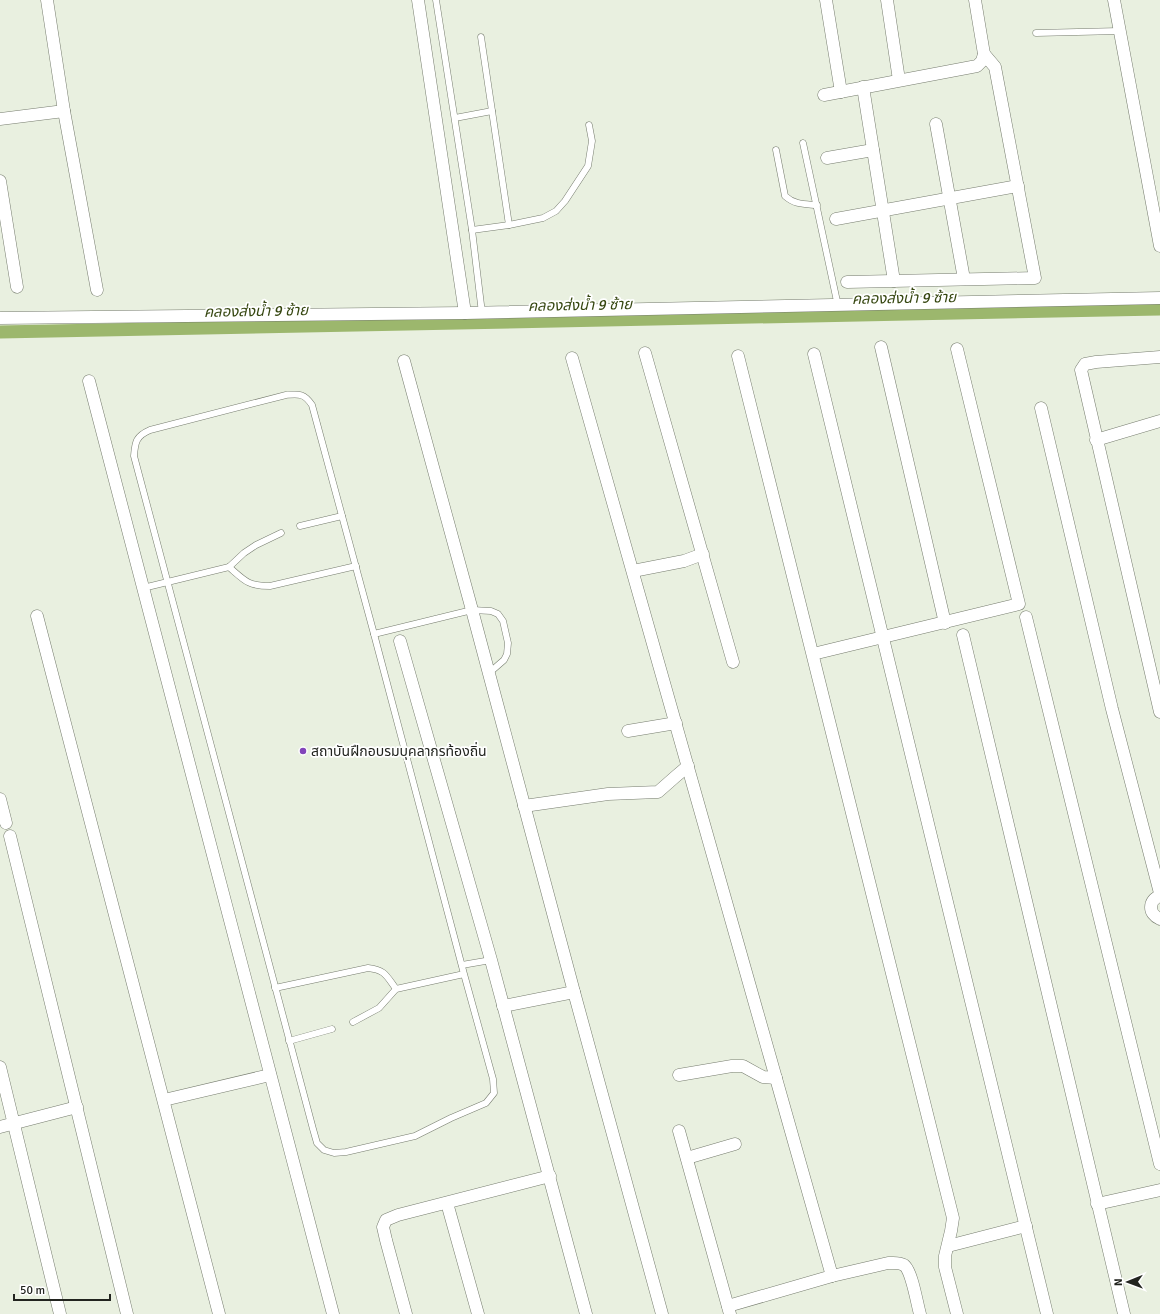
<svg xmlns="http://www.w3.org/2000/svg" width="1160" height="1314" font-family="Signika,'Noto Sans Thai',sans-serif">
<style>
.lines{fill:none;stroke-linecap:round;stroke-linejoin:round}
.canal{stroke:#9cb76d;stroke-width:13}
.service-casing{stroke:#767c6e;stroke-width:7}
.minor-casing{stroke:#767c6e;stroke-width:13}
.service{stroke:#fff;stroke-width:6}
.minor{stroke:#fff;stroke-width:12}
.poi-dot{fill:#8244ba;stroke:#fff;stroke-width:1.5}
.labels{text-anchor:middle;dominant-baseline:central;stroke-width:3.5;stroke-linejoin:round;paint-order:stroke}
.poi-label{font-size:14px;fill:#22241f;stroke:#fff;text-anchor:start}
.water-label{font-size:15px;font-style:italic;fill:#364711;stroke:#fff}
</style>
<rect width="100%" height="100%" fill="#e9f0e0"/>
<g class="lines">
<path class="canal" d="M0,332L1160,309"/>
<g class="service-casing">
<g id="service">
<path d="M436,0L472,230L482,313"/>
<path d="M1036,33L1119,31"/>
<path d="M481,37L509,225"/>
<path d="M455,118L492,111"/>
<path d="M803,143L838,306"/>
<path d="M776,150L785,196C795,205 804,204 817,205"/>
<path d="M472,230L509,225L543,218L556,211L565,201L588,166L592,141L589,125"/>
<path d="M300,526L342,516"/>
<path d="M229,567C245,581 248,586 270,586L356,566"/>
<path d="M143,588L229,567L244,553L256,545L281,533"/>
<path d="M374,634L472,610L491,611L498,614L503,621L508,643L507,654L504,660L489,673"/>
<path d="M462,965L491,960"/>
<path d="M275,988L368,968C385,970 386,975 396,989"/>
<path d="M353,1022L379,1008L396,989L464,974L374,634L312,405C304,393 299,394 286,395L150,430C136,436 135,442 134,456L313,1129L317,1143L324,1150L334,1153L346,1152L415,1136L451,1118L486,1103L494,1093L493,1079L464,974"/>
<path d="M289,1041L332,1029"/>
</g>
</g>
<g class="minor-casing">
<g id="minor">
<path d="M47,0L64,111L97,290"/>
<path d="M418,0L465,313"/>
<path d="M826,0L841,92"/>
<path d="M887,0L899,80"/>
<path d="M1114,0L1160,246"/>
<path d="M863,87L894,281"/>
<path d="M824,95L977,66L982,61L984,54L975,0"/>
<path d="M0,119L64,111"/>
<path d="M936,124L964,279"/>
<path d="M827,158L873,150"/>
<path d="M0,181L17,287"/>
<path d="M836,219L1018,186"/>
<path d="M847,282L1035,278L995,67L984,54"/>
<path d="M0,318L465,313L1160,298"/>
<path d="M881,347L945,623"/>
<path d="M645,353L733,662"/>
<path d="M814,354L1047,1314"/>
<path d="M738,356L953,1218L951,1231L945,1256V1267L957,1314"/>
<path d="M1160,357L1096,362L1085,364L1081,370L1160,712"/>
<path d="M572,358L832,1276"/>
<path d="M404,361L472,610L574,992L662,1314"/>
<path d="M89,381L333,1314"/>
<path d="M1041,408L1112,709L1160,893"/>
<path d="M1096,440L1160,421"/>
<path d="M633,571L684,561L703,554"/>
<path d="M37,616L219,1314"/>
<path d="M1026,617L1160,1164"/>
<path d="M963,635L1124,1314"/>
<path d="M400,641L491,960L586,1314"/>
<path d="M813,654L1019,604L957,349"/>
<path d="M628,731L676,723"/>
<path d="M0,799L6,823"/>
<path d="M524,806L608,794L658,792L675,777L688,766"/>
<path d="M10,836L127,1314"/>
<path d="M1160,896C1148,900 1148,914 1160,919"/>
<path d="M503,1006L574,992"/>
<path d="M0,1067L60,1314"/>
<path d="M679,1075L732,1066H743L763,1077L776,1078"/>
<path d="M164,1100L270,1075"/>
<path d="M0,1127L77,1107"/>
<path d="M679,1131L730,1314"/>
<path d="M687,1158L735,1144"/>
<path d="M447,1203L478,1314"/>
<path d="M1097,1204L1160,1190"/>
<path d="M948,1246L1026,1226"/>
<path d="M728,1306L832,1276L888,1263C893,1263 899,1262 904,1265C912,1271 917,1304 920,1314"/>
<path d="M406,1314L386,1240L383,1227L386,1220L398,1215L550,1176"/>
</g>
</g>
<use href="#service" class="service"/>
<use href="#minor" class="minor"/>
</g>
<circle class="poi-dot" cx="303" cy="751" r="4"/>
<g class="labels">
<g class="poi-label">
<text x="311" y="751">สถาบันฝึกอบรมบุคลากรท้องถิ่น</text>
</g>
<g class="water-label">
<text transform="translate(904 298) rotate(-1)">คลองส่งน้ำ 9 ซ้าย</text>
<text transform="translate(580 305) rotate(-1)">คลองส่งน้ำ 9 ซ้าย</text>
<text transform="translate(256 311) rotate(-1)">คลองส่งน้ำ 9 ซ้าย</text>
</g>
</g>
<g transform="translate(1128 1282) rotate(269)" stroke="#ffffff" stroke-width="3" paint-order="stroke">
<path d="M0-3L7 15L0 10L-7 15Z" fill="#22241f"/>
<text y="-6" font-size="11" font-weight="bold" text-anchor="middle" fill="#22241f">N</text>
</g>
<path d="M14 1294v6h96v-6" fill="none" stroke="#22241f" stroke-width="2"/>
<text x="20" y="1294" font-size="12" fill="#22241f" stroke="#ffffff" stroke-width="3" paint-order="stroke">50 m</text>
</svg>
